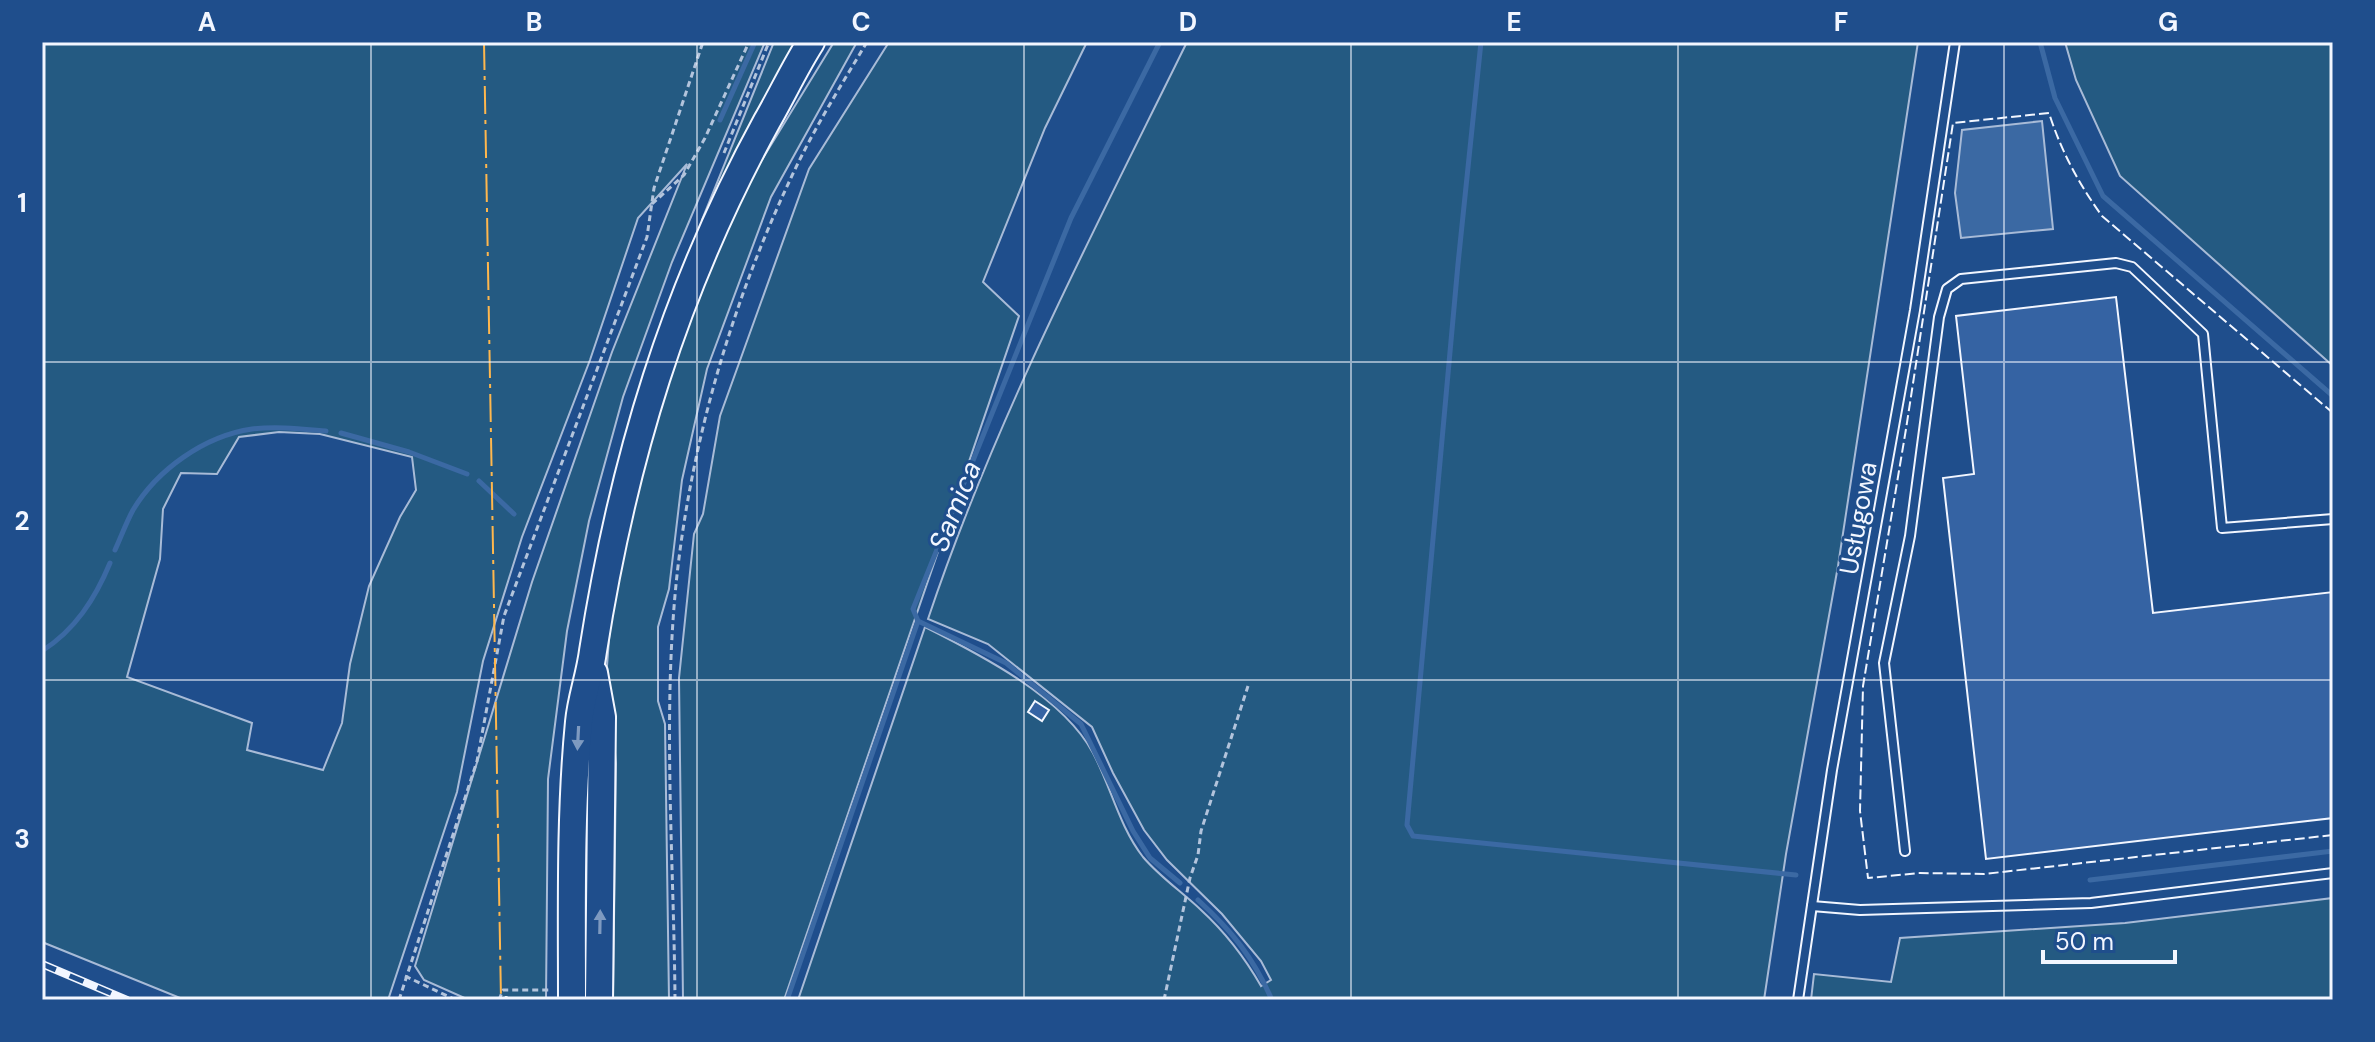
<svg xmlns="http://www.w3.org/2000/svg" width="2375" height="1042" font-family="'DM Sans',sans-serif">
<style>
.green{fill:#245a82;stroke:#a8bbd7;stroke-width:2;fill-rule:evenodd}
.water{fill:#3b69a3;stroke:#a8bbd7;stroke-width:2}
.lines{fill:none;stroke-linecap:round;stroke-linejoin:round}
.stream{stroke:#3b69a3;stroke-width:5}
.building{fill:#3563a3;stroke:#f2f6ff;stroke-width:2}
.service-casing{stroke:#f2f6ff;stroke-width:12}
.primary-casing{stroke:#f2f6ff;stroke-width:30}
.path{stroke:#b3c4dc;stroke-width:3;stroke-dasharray:6 4;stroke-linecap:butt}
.service{stroke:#1f4e8c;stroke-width:8}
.primary{stroke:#1f4e8c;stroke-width:26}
.rail-casing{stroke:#f2f6ff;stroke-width:8}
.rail{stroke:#1f4e8c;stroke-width:5;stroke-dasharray:15;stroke-linecap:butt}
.fence{stroke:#f2f6ff;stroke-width:2;stroke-dasharray:10 4;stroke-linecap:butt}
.wall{stroke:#f2f6ff;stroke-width:4}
.power{stroke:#ffb74d;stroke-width:2;stroke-dasharray:28 6 4 6;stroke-linecap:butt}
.oneway{fill:#7e9ac0}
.grid{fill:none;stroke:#f2f6ff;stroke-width:2;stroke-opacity:0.55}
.labels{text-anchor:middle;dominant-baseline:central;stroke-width:6;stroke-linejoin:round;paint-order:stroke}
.street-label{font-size:26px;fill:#f2f6ff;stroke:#1f4e8c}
.water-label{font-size:28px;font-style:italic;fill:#f2f6ff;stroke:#1f4e8c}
.neatline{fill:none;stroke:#f2f6ff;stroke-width:3}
.grid-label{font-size:26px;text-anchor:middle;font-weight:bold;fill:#f2f6ff}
</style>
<rect width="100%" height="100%" fill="#1f4e8c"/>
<g class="green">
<path d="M42,42H765L672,262L623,397L589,521L567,631L548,779L546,1000H469L424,980L415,966L532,582L612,352L687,164L638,218L590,360L522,537L483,661L457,792L388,1000H185L42,942ZM279,432L320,434L412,457L416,490L400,517L369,586L350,664L342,723L323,770L247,750L252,723L127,677L160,559L163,509L181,473L217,474L239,437Z"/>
<path d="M774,42H801L705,221L702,220Z"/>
<path d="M834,42H857L771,197L707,369L682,480L669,589L658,627V701L665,724L669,1000H613L616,763L607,666L613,586L637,478L695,301L752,176Z"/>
<path d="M889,42H1087L1045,128L983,282L1019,316L784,1000H683L679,678L694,534L703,514L720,416L809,169Z"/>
<path d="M1187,42H1918L1838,566L1786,854L1764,1000H798L925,627C981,655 1063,697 1093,753C1111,787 1119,826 1143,857C1160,877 1182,892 1201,910C1225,932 1245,958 1261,986L1271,980L1261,961L1222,914L1167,860L1144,830L1113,773L1092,727L988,644L928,619C995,419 1094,231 1187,42Z"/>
<path d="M2065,42H2333V366L2120,176L2076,80Z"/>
<path d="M2333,898V1000H1811L1814,974L1891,982L1900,938L2125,923Z"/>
</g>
<path class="water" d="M2042,121L2053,229L1961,238L1955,193L1962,130Z"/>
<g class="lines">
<g class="stream">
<path d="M1160,42L1071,218L913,609L918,621L1006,663L1081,724L1133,831L1150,858L1180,883"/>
<path d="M1481,42L1458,264L1407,825L1413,836L1796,875"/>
<path d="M2040,42L2055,98L2103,196L2333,396"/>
<path d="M720,120L755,42"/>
<path d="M341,433L409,452L467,474"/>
<path d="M479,481L514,514"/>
<path d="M115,550C121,537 126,523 133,510C157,470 204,436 252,429C277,426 302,429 326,431"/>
<path d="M42,651C75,630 95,599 110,563"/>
<path d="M2090,880L2333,851"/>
<path d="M1198,900C1232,931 1253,957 1272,1000"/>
<path d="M787,1000L918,621"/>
</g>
</g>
<g class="building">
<path d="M2116,297L2153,613L2333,592V818L1986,859L1943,478L1974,474L1956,316Z"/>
<path d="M1035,701L1049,710L1042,721L1028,712Z"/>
</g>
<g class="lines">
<g class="service-casing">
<g id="service">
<path d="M1905,851L1884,663L1910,536L1939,317L1947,289L1961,279L2116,263L2132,267L2203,334L2222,528L2333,519"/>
<path d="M1812,906L1860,910L2091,903L2333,873"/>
<path d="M1798,1000L1832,770L1915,310L1955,42"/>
</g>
</g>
<g class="primary-casing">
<g id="primary">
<path d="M594,673L602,717L599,1000"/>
<path d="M572,1000C572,908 570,814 579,722C581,699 590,675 593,651C623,460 674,291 767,121C782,95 795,67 811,42"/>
</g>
</g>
<g class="path">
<path d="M724,153L769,42"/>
<path d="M652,204L684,175L705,138L749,42"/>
<path d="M405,976L456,1000"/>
<path d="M399,1000L477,761L504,616L647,237L654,188L703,42"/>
<path d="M499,1000L503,990H552"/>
<path d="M675,1000C674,861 662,714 677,575C692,440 732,303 790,180C812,132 840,87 867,42"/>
<path d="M1164,1000L1190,878L1198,855L1201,831L1248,686"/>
</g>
<use href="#service" class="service"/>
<use href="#primary" class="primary"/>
<g class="rail-casing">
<path id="rail" d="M42,964L127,1000"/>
</g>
<use href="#rail" class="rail"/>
<path class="fence" d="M2333,413L2102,216C2079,184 2061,151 2049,113L1953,123L1906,429L1863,686L1860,811L1868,878L1920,873L1984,874L2333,835"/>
<path class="wall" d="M506,998L509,1000"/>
<path class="power" d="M484,42L501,1000"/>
</g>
<defs><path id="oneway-solid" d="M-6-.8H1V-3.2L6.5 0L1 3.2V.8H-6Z" transform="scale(2)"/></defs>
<g class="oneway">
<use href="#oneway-solid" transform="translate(578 738) rotate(93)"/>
<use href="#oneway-solid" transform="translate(600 922) rotate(-89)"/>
</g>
<path class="grid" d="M371,42V1000M697,42V1000M1024,42V1000M1351,42V1000M1678,42V1000M2004,42V1000M42,362H2333M42,680H2333"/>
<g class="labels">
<g class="street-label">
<text transform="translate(1858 518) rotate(-80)">Usługowa</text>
</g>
<g class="water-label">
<text transform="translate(955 506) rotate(-68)">Samica</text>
</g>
</g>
<rect width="2375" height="1042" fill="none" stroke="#1f4e8c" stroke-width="88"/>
<path d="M2043 950v12h132v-12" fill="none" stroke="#f2f6ff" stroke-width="4"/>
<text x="2055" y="950" font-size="24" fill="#f2f6ff" stroke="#1f4e8c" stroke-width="6" paint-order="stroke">50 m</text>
<rect x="44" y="44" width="2287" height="954" class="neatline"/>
<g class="grid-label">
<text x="207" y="31">A</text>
<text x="534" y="31">B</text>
<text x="861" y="31">C</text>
<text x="1188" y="31">D</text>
<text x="1514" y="31">E</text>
<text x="1841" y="31">F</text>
<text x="2168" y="31">G</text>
<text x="22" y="212">1</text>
<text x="22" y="530">2</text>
<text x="22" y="848">3</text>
</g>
</svg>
